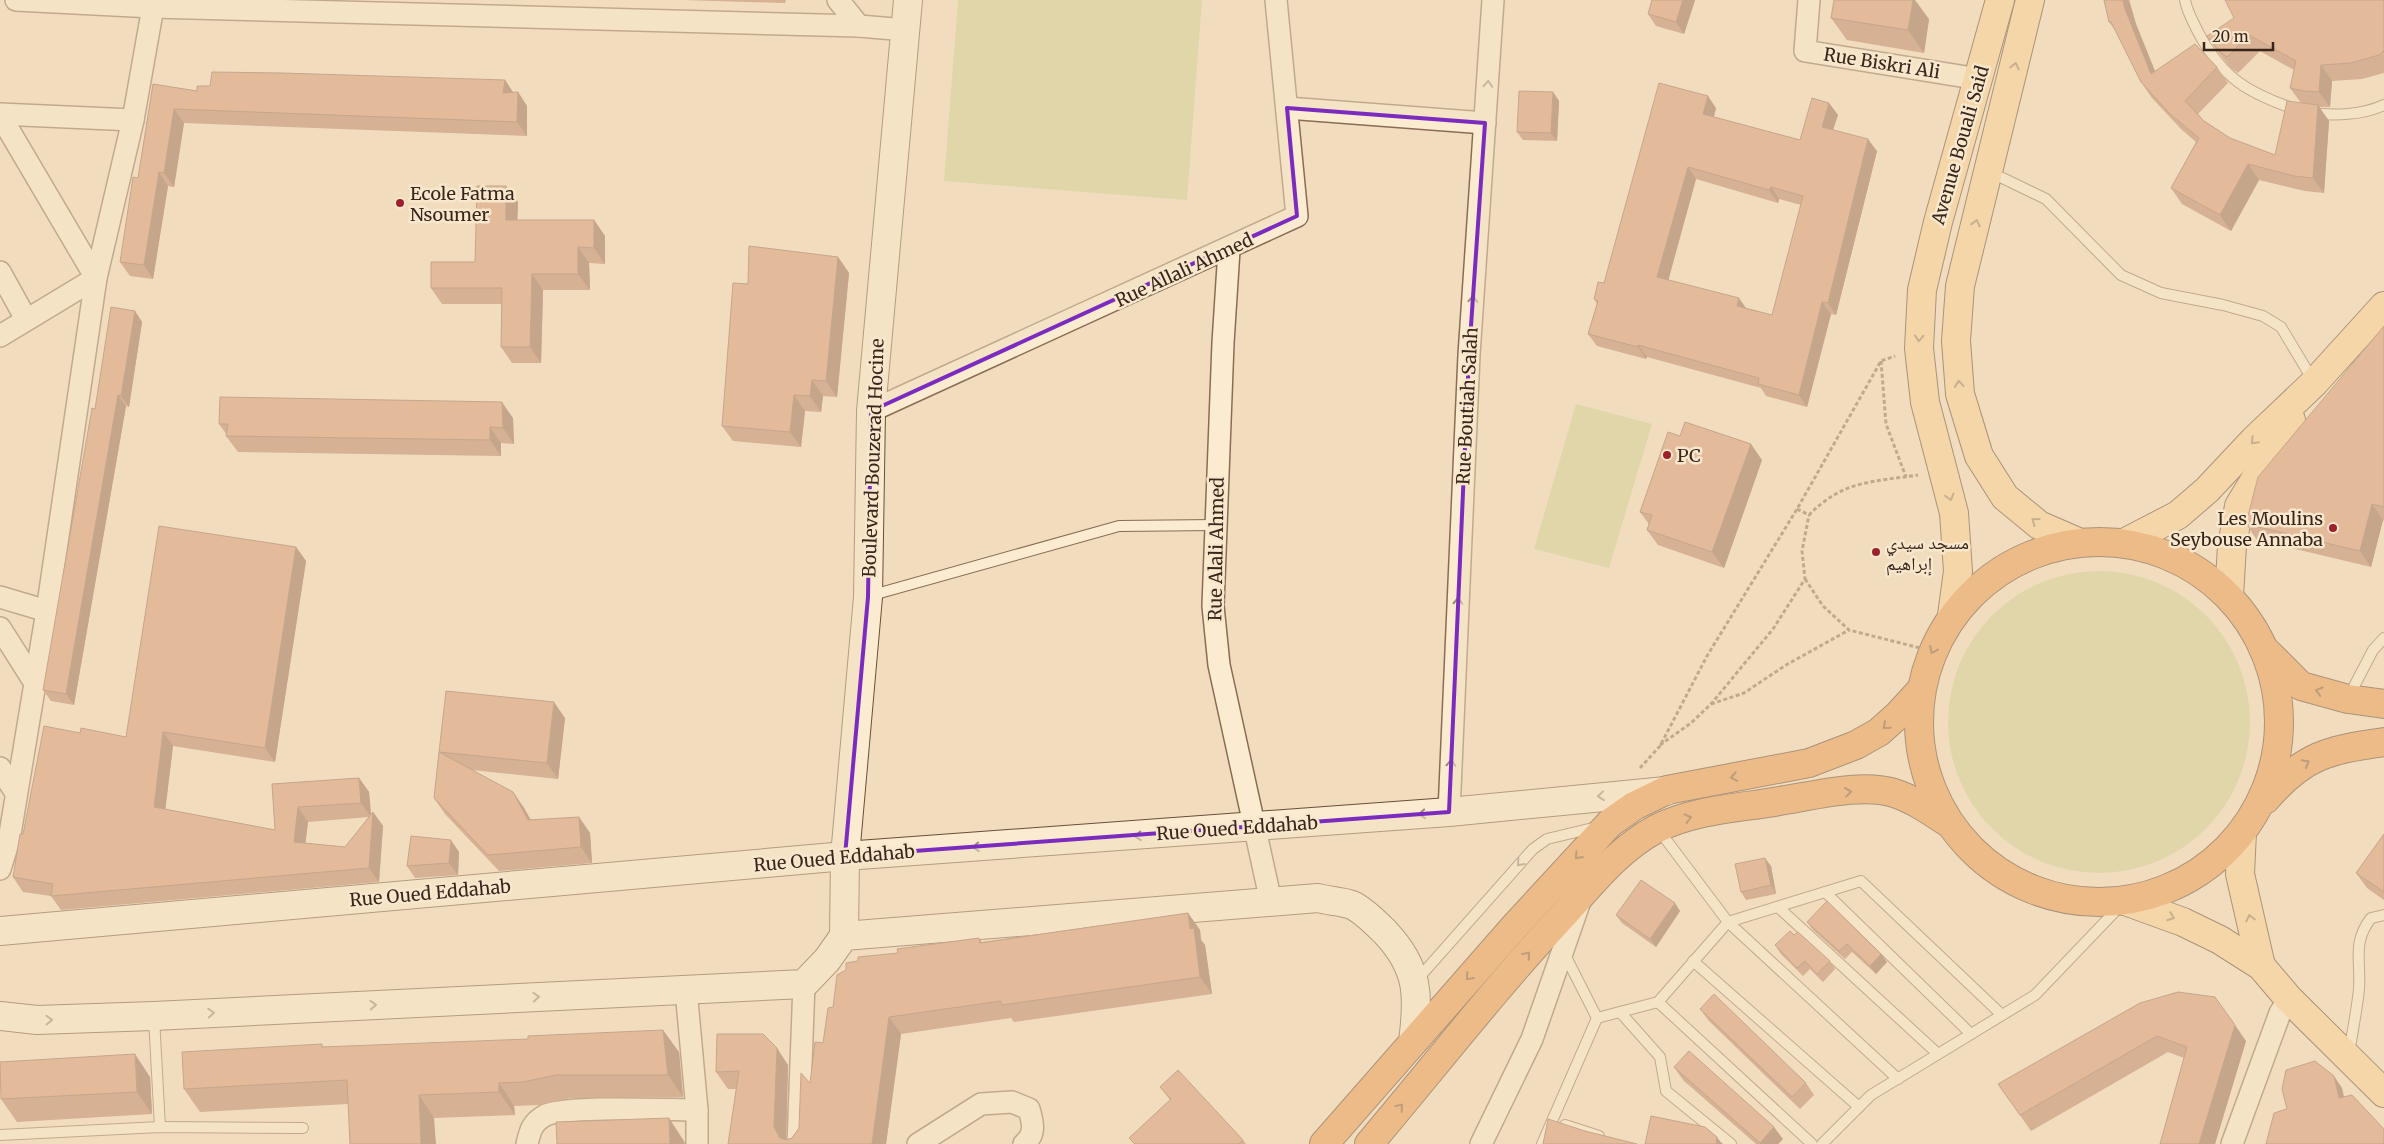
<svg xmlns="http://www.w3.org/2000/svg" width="2384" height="1144" font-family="Merriweather,'Noto Naskh Arabic',serif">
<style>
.green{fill:#cecf90}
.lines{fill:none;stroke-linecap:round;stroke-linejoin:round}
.lane-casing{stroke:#8a6c55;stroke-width:12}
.street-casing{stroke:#8a6c55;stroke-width:24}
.secondary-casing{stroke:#6b4d38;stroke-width:30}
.primary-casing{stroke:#573b2a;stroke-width:30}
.highway-casing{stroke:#573b2a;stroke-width:30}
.path{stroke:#8a6c55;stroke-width:3;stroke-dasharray:4 2.5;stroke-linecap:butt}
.lane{stroke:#fbebd0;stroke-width:10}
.street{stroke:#fbebd0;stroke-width:21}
.secondary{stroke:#fbebd0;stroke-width:28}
.primary{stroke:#f8ce91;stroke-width:28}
.highway{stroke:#e89246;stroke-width:28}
.wall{fill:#b57c60;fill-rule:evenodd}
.shaded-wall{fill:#93654e}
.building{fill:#d29070;stroke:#93654e;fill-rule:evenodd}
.oneway{stroke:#987a56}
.oneway2{stroke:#9a8876}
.oneway3{stroke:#7e512c}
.marked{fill:none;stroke:#7b2cbf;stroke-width:4;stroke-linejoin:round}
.poi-dot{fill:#9d212d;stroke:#f8e7cd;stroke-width:2}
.labels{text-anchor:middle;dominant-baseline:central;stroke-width:5;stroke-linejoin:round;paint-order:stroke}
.street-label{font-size:18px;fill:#38261b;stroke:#f8e7cd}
.poi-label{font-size:18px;fill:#38261b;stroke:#f8e7cd;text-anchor:start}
</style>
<rect width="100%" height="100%" fill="#f1ddbd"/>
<g class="green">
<path d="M958,0H1202L1187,200L944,181Z"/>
<path d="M1576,404L1652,424L1609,568L1534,549Z"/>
<circle cx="2099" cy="722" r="151"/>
</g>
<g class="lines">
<g class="lane-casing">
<g id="lane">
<path d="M2185,0C2187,12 2193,21 2198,32C2223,79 2248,93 2297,110"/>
<path d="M2311,113C2334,116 2363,115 2384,105"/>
<path d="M1990,172L2046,199L2121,275L2161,293L2223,305L2263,316L2281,327L2314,382"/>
<path d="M869,596L1119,526L1216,525"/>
<path d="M2348,698L2373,650L2384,638"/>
<path d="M1658,829L1728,922L1861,881L2002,1015"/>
<path d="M1825,892L1971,1034"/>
<path d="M1778,907L1938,1054"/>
<path d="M1693,961L1859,1107"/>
<path d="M1416,981L1533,849L1547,839L1597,827"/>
<path d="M1658,1002L1812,1144"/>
<path d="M1620,1012L1660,1057L1666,1091L1731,1144"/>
<path d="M154,1018L160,1127"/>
<path d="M1597,1018L1658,1002L1728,922L1898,1079"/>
<path d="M2349,1054C2352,1033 2357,1010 2359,989C2361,960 2352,943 2371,918L2384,915"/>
<path d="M1565,1125L1599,1136"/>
<path d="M0,1135L160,1127L303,1128"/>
<path d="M1542,1144L1597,1018L1564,953"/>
<path d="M1822,1144L1871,1095L2035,995L2125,901"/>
</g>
</g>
<g class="street-casing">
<g id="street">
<path d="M16,0L153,7L859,26"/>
<path d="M838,0L859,26L906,30"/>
<path d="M1809,0L1805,51L1979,79"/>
<path d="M1287,108L1485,123"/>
<path d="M0,114L133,120"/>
<path d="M0,115L96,278L0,336"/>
<path d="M1229,250L1223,343L1213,606L1219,665L1271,902"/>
<path d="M0,272L26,319"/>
<path d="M871,411L1297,216L1276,0"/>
<path d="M0,597L47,611"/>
<path d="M0,628L35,683"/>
<path d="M0,768L16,793"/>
<path d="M1449,812L1469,355L1493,0"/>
<path d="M0,869L9,840L47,611L96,278L133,120L153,7"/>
<path d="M686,990L697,1110V1144"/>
<path d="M527,1144C530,1131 532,1123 544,1116C563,1105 669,1110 697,1110"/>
<path d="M798,1144L804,984"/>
<path d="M918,1144L981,1104L1012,1102L1029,1109C1033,1123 1036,1134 1024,1144"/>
<path d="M1481,1144L1532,1039L1580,901"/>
<path d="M2232,1144L2280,1013L2289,999"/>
</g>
</g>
<g class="secondary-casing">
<g id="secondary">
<path d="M0,931L845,856L1449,812L1666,791"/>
<path d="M844,936L845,856L868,597L871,411L908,0"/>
<path d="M0,1016L37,1020L154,1016L804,984L827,960L844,936L1318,898C1328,901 1342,901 1352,905C1363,910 1376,923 1385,932C1419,968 1419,995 1413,1042"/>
</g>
</g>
<g class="primary-casing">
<g id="primary">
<path d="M2030,0L1960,286L1956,341L1960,394L1979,456L2005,497L2039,525L2078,542"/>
<path d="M2124,543L2178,515L2207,490L2254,440L2314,383L2384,306"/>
<path d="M2229,596L2232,546L2239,506L2291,420"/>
<path d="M1952,615L1958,571L1954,513L1925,402L1919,348L1922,290L1938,222L2000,0"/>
<path d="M2242,832L2240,874L2261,966"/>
<path d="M2125,901L2183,922L2220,940L2261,966L2289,999L2384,1093"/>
</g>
</g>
<g class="highway-casing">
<g id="highway">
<circle cx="2099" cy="722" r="180"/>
<path d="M2267,652L2301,686L2348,699L2384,704"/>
<path d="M2266,799C2304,755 2328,750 2384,742"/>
<path d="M1324,1144L1515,926L1610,823L1634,806L1667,790L1809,763L1856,745L1879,732L1898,715L1920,691"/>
<path d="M1369,1144C1434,1067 1496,987 1565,913C1593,882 1619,849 1656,829C1694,809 1744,808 1785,800C1816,795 1864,783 1894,793C1913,799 1930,811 1947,822"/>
</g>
</g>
<g class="path">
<path d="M1881,361L1886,424L1906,477"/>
<path d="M1797,509L1809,515C1843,480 1873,482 1918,475"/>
<path d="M1805,579L1823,606L1849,630L1932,651"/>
<path d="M1711,704L1744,693L1786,665L1849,630"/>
<path d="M1660,745L1691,723L1711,704L1773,629L1805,579L1802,551L1809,515"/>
<path d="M1640,768L1660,746L1707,656L1797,509L1881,361L1895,356"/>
</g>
<use href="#lane" class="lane"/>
<use href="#street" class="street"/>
<use href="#secondary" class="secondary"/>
<use href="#primary" class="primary"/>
<use href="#highway" class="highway"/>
</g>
<g class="wall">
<path d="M683,0H786L785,3Z"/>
<path d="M1652,0H1695L1684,34L1656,26L1648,14Z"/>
<path d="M2104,0H2129L2136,24L2155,71L2217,67L2228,83L2198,114L2204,121L2230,138L2275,155L2301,103L2290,88L2294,70L2260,51L2238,73L2231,68L2218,52L2207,36L2384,0V73L2362,79L2332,81L2330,107H2319L2329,121L2324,193L2305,191L2259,180L2231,231L2182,204L2171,188L2196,142L2181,129L2152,98L2141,82L2116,31L2109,22Z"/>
<path d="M1831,18L1929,19L1924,53L1847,40Z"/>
<path d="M505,80L513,92H518L527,106V136L184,123L174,187L168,186L153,279L130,276L120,262L138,178L153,84L197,91L210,86Z"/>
<path d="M1553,92L1559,101L1557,141L1523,140L1517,132Z"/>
<path d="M1829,103L1838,115L1833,130L1877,151L1836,315L1831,314L1807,407L1766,396L1761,388L1647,357L1646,359L1597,346L1588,334L1597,304L1594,299L1716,108L1714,117L1800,140ZM1696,179L1778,203L1779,199L1801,205L1772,315L1746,308L1668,280Z"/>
<path d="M518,202L517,220H594L605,236V264L589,263L590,290H543L541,363H512L501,347L502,304H442L431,288L475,262Z"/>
<path d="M838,257L849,273L837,397L823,396L821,412L805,411L801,447L733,441L722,426L748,284Z"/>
<path d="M135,311L142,322L129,407L126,406L74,705L51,701L43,690L95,409Z"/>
<path d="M2384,326V521L2383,520L2371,567L2257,540L2246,524Z"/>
<path d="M513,418L514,444L501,443V456L238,452L226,436L227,435L219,424Z"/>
<path d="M1762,460L1724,568L1658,545L1647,530L1649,524L1640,512Z"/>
<path d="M296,547L306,561L275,762L173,746L165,809L275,830L272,784L359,778L369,792L371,814L373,812L383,826L379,882L61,910L51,896L23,892L13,877L23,834L80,733L126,737ZM369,817L345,847L305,843L308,822Z"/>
<path d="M565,718L558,779L472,770L513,792L524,808L531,820L579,817L590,833L592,863L499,871L445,814L434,798L439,752Z"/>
<path d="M2384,834V900L2367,888L2356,873Z"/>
<path d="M459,852L458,875L415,878L407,866Z"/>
<path d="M1771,866L1776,894L1746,900L1741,892Z"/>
<path d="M1680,911L1656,947L1622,923L1616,915Z"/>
<path d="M1188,913L1200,930L1201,940L1205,945L1212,994L1014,1022L1011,1018L901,1034L886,1144H728L736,1089H728L716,1072L788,1065L786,1139L792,1138L799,1128L810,1083L823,1043L833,1007L846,970L858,961L898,953L979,938L982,942Z"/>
<path d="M1807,922L1887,962L1876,974L1852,952L1845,959L1813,930Z"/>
<path d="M1794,935L1830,961L1835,969L1823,982L1810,969L1803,976L1781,954L1775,945Z"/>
<path d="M2140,1003L2246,1041L2215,1144H2160L2184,1058L2168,1052L2031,1131L1998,1084Z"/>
<path d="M1700,1009L1806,1083L1814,1095L1800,1109L1709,1021Z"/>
<path d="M323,1047L679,1052L683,1097L571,1098L539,1105L514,1106L515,1115L434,1118L348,1104L200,1112L184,1089Z"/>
<path d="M1674,1067L1783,1139L1778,1144H1756L1683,1080Z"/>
<path d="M150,1077L152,1114L17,1122L1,1099Z"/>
<path d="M1160,1087L1243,1140L1246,1144H1134L1129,1138L1170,1100Z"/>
</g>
<g class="shaded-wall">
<path d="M1683,0H1695L1684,34L1676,22Z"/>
<path d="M1913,0H1915L1929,19L1924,53L1908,30Z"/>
<path d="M2123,0H2129L2136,24L2162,89L2151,74L2125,9Z"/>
<path d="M2321,65L2332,81L2330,107L2319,92Z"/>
<path d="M505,80L514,94L503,93Z"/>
<path d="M518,92L527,106V136L517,122Z"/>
<path d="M1553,92L1559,101L1557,141L1551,133Z"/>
<path d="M1708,96L1716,108L1711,126L1703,114Z"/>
<path d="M1829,103L1838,115L1830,139L1822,127Z"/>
<path d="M2318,105L2329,121L2324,193L2313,178Z"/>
<path d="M174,109L184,123L174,187L164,173Z"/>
<path d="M1868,139L1877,151L1836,315L1828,303Z"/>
<path d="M2248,164L2259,180L2231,231L2220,215Z"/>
<path d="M1688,167L1696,179L1666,289L1657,277Z"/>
<path d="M159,172L168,186L153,279L144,265Z"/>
<path d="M506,186L518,202L517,236L506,220Z"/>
<path d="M1771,187L1779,199L1778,203L1769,190Z"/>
<path d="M594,220L605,236V264L594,248Z"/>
<path d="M578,247L589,263L590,290L578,274Z"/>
<path d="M838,257L849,273L837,397L826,381Z"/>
<path d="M532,274L543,290L541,363L530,347Z"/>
<path d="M1739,298L1748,311L1737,306Z"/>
<path d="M1822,302L1831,314L1807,407L1799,395Z"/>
<path d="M135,311L142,322L129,407L121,396Z"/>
<path d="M1638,345L1647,357L1646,359L1638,347Z"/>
<path d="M812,380L823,396L821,412L810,396Z"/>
<path d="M118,395L126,406L74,705L66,694Z"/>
<path d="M794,395L805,411L801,447L790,432Z"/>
<path d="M502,402L513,418L514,444L503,428Z"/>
<path d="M490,427L501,443V456L490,440Z"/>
<path d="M1751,444L1762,460L1724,568L1712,552Z"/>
<path d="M2372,504L2383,520L2371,567L2360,551Z"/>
<path d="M296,547L306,561L275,762L265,748Z"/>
<path d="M554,702L565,718L558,779L547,763Z"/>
<path d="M163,732L173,746L164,821L154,807Z"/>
<path d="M359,778L369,792L371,817L361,803Z"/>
<path d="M513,792L524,808L539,836L528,820Z"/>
<path d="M298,807L308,822L304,856L294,842Z"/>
<path d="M373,812L383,826L379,882L369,868Z"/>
<path d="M579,817L590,833L592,863L581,847Z"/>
<path d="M451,840L459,852L458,875L449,863Z"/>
<path d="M1765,858L1771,866L1776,894L1771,885Z"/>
<path d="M1675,903L1680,911L1656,947L1650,939Z"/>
<path d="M1188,913L1200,930L1201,940L1205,945L1212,994L1200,977Z"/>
<path d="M1881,954L1887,962L1876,974L1870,966Z"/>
<path d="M889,1017L901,1034L886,1144H872Z"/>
<path d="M2235,1025L2246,1041L2215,1144H2199Z"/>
<path d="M663,1030L679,1052L683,1097L668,1075Z"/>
<path d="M777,1048L788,1065L786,1144L780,1138L774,1127Z"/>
<path d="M135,1054L150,1077L152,1114L137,1092Z"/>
<path d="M2334,1076L2342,1088L2347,1110L2339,1098Z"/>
<path d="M499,1083L514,1106L515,1115L499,1092Z"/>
<path d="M419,1095L434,1118L436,1144H421Z"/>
<path d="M669,1118L684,1141L685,1144H670Z"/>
<path d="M1774,1127L1783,1139L1778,1144H1760V1143Z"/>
<path d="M1717,1137L1722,1144H1716Z"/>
</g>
<g class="building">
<path d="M1652,0H1683L1676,22L1648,14Z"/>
<path d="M1834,0H1913L1908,30L1831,18Z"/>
<path d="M2104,0H2123L2125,9L2151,74L2195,44L2217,67L2185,101L2204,121L2230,138L2275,155L2287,101L2318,105L2313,178L2294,176L2248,164L2220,215L2171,188L2199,138L2170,114L2141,82L2111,22H2109Z"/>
<path d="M2225,0H2384V51L2379,55L2351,63L2321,65L2319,92L2304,91L2290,88L2296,61L2249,35L2227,57L2220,52L2207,36L2234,18Z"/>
<path d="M212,72L282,73L505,80L503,93L518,92L517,122L174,109L164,173L159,172L144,265L120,262L133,177L138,178L153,84L197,91V86H210Z"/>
<path d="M1659,83L1708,96L1703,114L1800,140L1812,98L1829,103L1822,127L1868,139L1828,303L1822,302L1799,395L1758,384L1759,378L1638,345V347L1588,334L1598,301L1594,299L1598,282L1604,283ZM1688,167L1769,190L1771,187L1803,196L1772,315L1737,306L1739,298L1657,277Z"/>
<path d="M1519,91L1553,92L1551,133L1517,132Z"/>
<path d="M477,186H506V220H594V248L578,247V274H532L530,347H501L502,288H431V262H475Z"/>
<path d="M749,246L838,257L826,381L812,380L810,396L794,395L790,432L722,426L733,283L748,284Z"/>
<path d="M111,307L135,311L121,396L118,395L66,694L43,690L92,408L95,409Z"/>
<path d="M2384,326V507L2372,504L2360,551L2246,524L2258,477Z"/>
<path d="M220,397L502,402L503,428L490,427V440L226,436L228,424H219Z"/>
<path d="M1685,422L1751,444L1712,552L1647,530L1652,515L1640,512L1668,432L1680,436Z"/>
<path d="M159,526L296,547L265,748L163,732L154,807L275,830L272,784L359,778L361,803L298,807L294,842L345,847L373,812L369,868L51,896L53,884L13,877L20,834H23L44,726L80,733L81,728L126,737Z"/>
<path d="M446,691L554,702L547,763L439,752Z"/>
<path d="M439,752L513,792L528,820L579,817L581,847L488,855L434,798Z"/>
<path d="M2384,834V892L2356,873Z"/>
<path d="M411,836L451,840L449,863L407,866Z"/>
<path d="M1765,858L1771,885L1741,892L1735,864Z"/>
<path d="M1641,880L1675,903L1650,939L1616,915Z"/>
<path d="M1827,901L1881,954L1870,966L1847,944L1839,951L1807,922Z"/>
<path d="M1188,913L1190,929L1194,928L1200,977L1002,1005L1001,1001L889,1017L872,1144H728L739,1071L716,1072L717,1034H763L777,1048L774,1127L780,1138L786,1140L792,1138L799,1128L801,1073L810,1083L815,1042L823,1043L828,1008L833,1007L837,975L846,970V963L858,961V957L898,953L897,949L979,938L980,943Z"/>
<path d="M1790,931L1794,935L1798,932L1830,961L1817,974L1805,961L1797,968L1775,945Z"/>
<path d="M2178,992L2215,997L2235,1025L2199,1144H2160L2187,1047L2157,1036L2020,1115L1998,1084L2140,1003Z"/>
<path d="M1714,994L1806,1083L1792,1097L1700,1009Z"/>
<path d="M663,1030L668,1075H556L523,1082L499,1083V1092L419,1095L421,1144H350L347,1080L184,1089L182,1052L322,1044V1047L528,1039V1036Z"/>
<path d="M1689,1051L1774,1127L1760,1143L1674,1067Z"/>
<path d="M135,1054L137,1092L1,1099L0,1062Z"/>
<path d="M2315,1061L2334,1076L2339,1098L2352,1095L2384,1129V1144H2266L2274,1113L2287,1109L2282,1089L2286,1070Z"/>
<path d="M1178,1070L1243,1140L1239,1144H1135L1129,1138L1171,1099L1160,1087Z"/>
<path d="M1651,1116L1705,1127L1717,1137L1716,1144H1645Z"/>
<path d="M669,1118L670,1144H557L556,1122Z"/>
<path d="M1548,1119L1585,1131L1637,1144H1543Z"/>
</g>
<defs><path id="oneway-chevron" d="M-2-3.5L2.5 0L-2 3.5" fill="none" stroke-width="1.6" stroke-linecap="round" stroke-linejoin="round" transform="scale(1.25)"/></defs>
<g class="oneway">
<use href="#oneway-chevron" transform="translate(2015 66) rotate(-77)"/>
<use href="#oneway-chevron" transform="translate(1976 223) rotate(-76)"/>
<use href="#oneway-chevron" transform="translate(1919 338) rotate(93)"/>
<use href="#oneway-chevron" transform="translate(1959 384) rotate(-95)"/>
<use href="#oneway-chevron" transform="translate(2254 441) rotate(135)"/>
<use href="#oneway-chevron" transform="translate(1950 497) rotate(75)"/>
<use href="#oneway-chevron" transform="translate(2035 521) rotate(-144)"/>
<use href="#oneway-chevron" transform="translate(2171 917) rotate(20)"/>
<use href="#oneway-chevron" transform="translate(2250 918) rotate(-103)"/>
</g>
<g class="oneway2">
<use href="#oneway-chevron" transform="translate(1488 84) rotate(-86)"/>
<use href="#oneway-chevron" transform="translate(1473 299) rotate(-86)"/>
<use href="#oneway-chevron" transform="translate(1458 601) rotate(-87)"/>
<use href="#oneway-chevron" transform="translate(1451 763) rotate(-87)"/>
<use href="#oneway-chevron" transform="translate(1601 796) rotate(174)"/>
<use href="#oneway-chevron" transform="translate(1422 814) rotate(175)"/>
<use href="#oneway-chevron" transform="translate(1138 836) rotate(176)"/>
<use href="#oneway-chevron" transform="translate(976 847) rotate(176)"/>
<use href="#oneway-chevron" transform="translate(1520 863) rotate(132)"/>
<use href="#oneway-chevron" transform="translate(536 997) rotate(-3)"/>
<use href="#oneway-chevron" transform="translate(373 1005) rotate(-3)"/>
<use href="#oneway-chevron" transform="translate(211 1013) rotate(-3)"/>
<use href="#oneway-chevron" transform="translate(49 1020) rotate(-2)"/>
</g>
<g class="oneway3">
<use href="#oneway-chevron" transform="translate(1933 650) rotate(115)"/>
<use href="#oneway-chevron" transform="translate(2319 691) rotate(-164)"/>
<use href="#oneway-chevron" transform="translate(1886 726) rotate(139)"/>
<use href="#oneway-chevron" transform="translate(2306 763) rotate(-28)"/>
<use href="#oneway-chevron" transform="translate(1734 777) rotate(169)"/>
<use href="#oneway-chevron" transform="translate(1848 792) rotate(-7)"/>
<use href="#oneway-chevron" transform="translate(1688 818) rotate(-14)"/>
<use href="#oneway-chevron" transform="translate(1578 856) rotate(132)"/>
<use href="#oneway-chevron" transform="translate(1527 955) rotate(-50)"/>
<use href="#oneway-chevron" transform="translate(1469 977) rotate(131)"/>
<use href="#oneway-chevron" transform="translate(1400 1107) rotate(-50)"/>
</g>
<path d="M0 0H2384V1144H0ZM1287,108L1485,123L1469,355L1449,812L845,856L868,597L871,411L1297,216Z" fill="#f1ddbd" fill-opacity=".55" fill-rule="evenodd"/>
<path class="marked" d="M1287,108L1485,123L1469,355L1449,812L845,856L868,597L871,411L1297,216Z"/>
<g class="poi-dot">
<circle cx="400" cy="203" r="5"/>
<circle cx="1667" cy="455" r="5"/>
<circle cx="2333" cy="528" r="5"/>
<circle cx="1876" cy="552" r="5"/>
</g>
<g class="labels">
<g class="street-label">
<text transform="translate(1882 63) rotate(9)">Rue Biskri Ali</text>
<text transform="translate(1960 145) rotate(-74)">Avenue Bouali Said</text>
<text transform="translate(1184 270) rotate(-25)">Rue Allali Ahmed</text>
<text transform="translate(1467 406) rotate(-87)">Rue Boutiah Salah</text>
<text transform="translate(873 458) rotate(-88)">Boulevard Bouzerad Hocine</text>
<text transform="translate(1216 549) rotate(-89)">Rue Alali Ahmed</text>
<text transform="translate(1237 828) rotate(-4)">Rue Oued Eddahab</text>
<text transform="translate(834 858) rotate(-5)">Rue Oued Eddahab</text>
<text transform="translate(430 893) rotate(-5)">Rue Oued Eddahab</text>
</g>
<g class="poi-label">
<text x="410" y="193">Ecole Fatma<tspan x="410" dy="21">Nsoumer</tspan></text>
<text x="1677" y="455">PC</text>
<text x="2323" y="518" text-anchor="end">Les Moulins<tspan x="2323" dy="21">Seybouse Annaba</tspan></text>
<text x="1886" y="542">مسجد سيدي<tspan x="1886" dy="21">إبراهيم</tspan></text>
</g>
</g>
<path d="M2204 42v8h69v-8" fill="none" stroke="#38261b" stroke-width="2.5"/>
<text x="2212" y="42" font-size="15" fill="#38261b" stroke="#f8e7cd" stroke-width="4" paint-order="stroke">20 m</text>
</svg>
